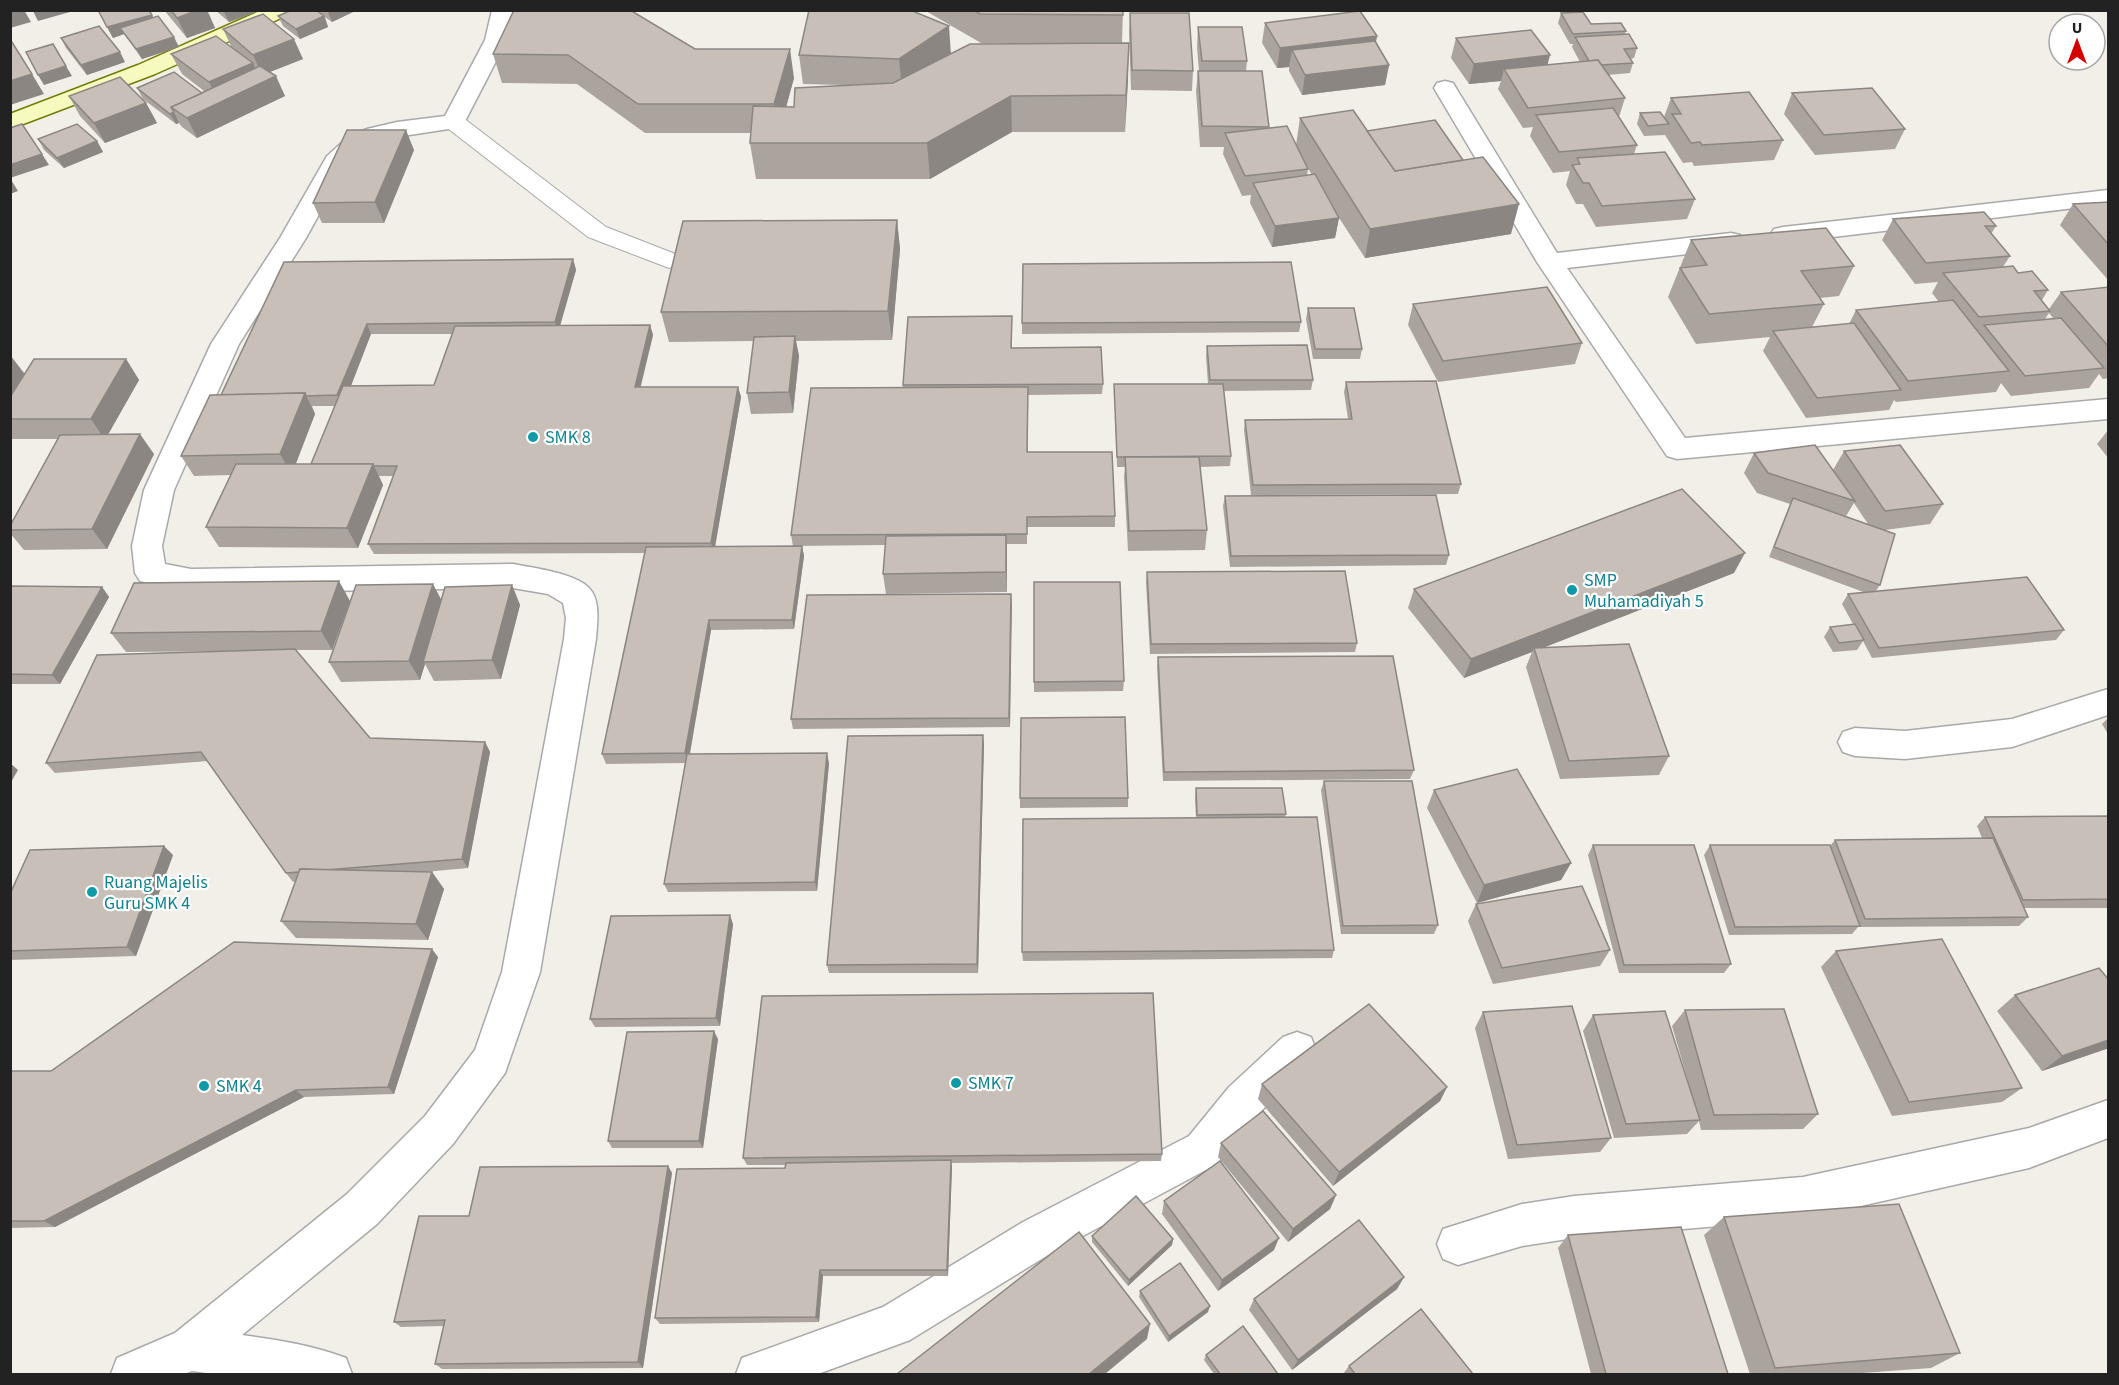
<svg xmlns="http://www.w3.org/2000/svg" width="2119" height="1385" font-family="'Source Sans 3',sans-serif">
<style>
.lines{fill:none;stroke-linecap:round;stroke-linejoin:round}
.lane-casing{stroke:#a9a9a9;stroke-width:2}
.street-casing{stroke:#a9a9a9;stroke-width:3}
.secondary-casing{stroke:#707d05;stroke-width:3}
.lane{fill:#fff;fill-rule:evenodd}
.street{fill:#fff;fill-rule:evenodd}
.secondary{fill:#f7fabf;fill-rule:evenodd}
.wall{fill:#aba49e;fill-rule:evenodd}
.shaded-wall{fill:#8b8681}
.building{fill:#c7bfb8;stroke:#8b8681;stroke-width:1.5}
.culture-dot{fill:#0f9aa8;stroke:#fff;stroke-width:2}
.labels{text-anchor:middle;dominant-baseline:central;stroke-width:4.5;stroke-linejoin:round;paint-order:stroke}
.culture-label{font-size:18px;fill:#0d838f;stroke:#fff;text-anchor:start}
</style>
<rect width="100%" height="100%" fill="#f2efe9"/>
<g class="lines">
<g class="lane-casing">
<path id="lane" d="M454,115L462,117L606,227L678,255L681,260L678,265L669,268L588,237L446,127L443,122L446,117Z"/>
</g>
<g class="street-casing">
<g id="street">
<path d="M492,10H514L507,40L462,127L383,139L364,147L349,160L306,238L239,344L174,490L162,546L165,564L191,569L513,564C533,568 575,573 589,588C601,600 597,624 596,639L540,972L505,1073L453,1144L377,1224L242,1335C278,1340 312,1345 346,1358L352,1374H214L192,1371L184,1374H111L117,1358L175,1333L347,1194L425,1116L475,1050L502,972L564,639L566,618L563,603L548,594L513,588L191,593L140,581L135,573L132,546L144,490L211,344L280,238L327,156L348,137L367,129L397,122L445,116L485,40Z"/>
<path d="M1445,81L1453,83L1456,88L1557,253L1731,233L1740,235L1744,241L1740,247L1731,249L1567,268L1685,438L2108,399V419L1677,459L1667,456L1537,262L1434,88L1437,83Z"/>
<path d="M2108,190V204L1783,243L1774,241L1770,235L1774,229L1783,227Z"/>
<path d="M2108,689V715L2012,747L1905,759L1855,756L1843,752L1838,742L1843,732L1855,728L1905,731L2012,719Z"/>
<path d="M1297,1032L1311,1037L1316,1050L1311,1063L1257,1115L1217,1164L1053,1252L910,1340L818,1374H736L742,1358L883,1307L1023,1222L1189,1136L1229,1087L1283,1037Z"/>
<path d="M2108,1100V1138L2029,1168L1803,1219L1574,1238L1522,1246L1458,1265L1443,1259L1437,1244L1443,1229L1522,1204L1574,1196L1803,1177L2029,1128Z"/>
</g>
</g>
<g class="secondary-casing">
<path id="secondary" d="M262,10H290L288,15L155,74L10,129V114L138,65Z"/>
</g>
<use href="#lane" class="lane"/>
<use href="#street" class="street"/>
<use href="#secondary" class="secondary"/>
</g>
<g class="wall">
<path d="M98,10L153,18L179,47L142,59L124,34L113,38Z"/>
<path d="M164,10H207L215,28L187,38Z"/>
<path d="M215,10H261L229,22Z"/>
<path d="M292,10H352L353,12L332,22L325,17L328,27L300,39L283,26L278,16Z"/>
<path d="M924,10H1123L1122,43L1128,79L1125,132H1012L930,179H756L750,143L751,133H645L577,84L502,83L493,54L695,49L794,78L786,107H794L843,85L803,84L799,55L951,54L1040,43H981Z"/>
<rect x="1183" y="10" width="32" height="2"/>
<path d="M1130,13L1193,71L1192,91L1131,90L1129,33Z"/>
<path d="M1561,13L1591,24L1626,31L1625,34L1637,48L1634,58L1630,59L1633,63L1630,73L1608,75L1625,98L1619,117L1637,145L1634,154L1695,199L1687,219L1596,227L1583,204H1576L1566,185L1570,171L1553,173L1530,136L1533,127L1523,128L1498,89L1501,81L1469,84L1451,58L1456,38L1548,65L1580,62L1572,47L1573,44H1570L1558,23Z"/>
<path d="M1265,23L1377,36L1376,42L1389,65L1385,85L1302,95L1289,71V67L1277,68L1262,43Z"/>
<path d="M1198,27L1247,61L1246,71L1269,127L1268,128L1296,145L1300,118L1367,131L1511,234L1365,258L1334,210L1339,218L1335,238L1272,247L1250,203L1251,195L1242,196L1223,154L1224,147H1200L1196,91L1198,71H1199L1197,47ZM1305,163L1312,175L1307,176L1308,169Z"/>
<path d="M223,29L303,59L270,72L285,96L197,138L182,127L179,123L176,124L143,99L137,88L202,93L204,91L182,74L171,54L231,46Z"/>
<path d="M61,38L125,62L87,75L66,48Z"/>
<path d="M1792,93L1905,129L1895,149L1815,155L1784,114Z"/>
<path d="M69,96L146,103L157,123L105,143L80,116Z"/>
<path d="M1671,98L1783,140L1774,160L1694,166L1692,162L1683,163L1665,135L1644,136L1637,124L1640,113L1664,117Z"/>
<path d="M38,139L97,141L103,152L64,168L44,150Z"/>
<path d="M414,150L384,223H322L313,203Z"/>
<path d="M2109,202V281L2060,225L2073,204Z"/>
<path d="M1893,219L1996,226L1991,234L2010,256L2003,267L2018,273L2048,290L2042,300L2049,309L2061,292L2109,287V378L2103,379L2099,374L2089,388L2011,396L2001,383L1996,392L1896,402L1894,400L1889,410L1806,418L1763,351L1770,337L1696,344L1668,297L1691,240L1854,266L1839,296L1820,298L1824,304L1812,327L1849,324L1856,310L1939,302L1932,293L1938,282L1915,284L1882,240ZM2049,313L2053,318L2045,319Z"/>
<path d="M897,220L900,249L892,340L796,341L799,356L793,413L751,414L747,393L754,341L669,342L661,312Z"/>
<path d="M573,259L576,270L560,325H650L653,335L640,387H738L741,397L715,546H802L804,556L794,629L711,630L690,754L829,763L817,891L668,892L664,884L685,763L606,764L602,754L645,553L374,554L368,544L393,476H379L383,485L358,548L219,547L206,527L231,475L194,476L181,456L221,395L284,262ZM371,334H452L434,385L351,386ZM312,406H335L311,464H295L315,414Z"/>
<path d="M1413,304L1582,343L1575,364L1438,382L1408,325Z"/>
<path d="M1308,308L1362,349L1360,359H1313L1306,319Z"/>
<path d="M1301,322L1299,332L1022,334V323Z"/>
<path d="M1012,326V348L1103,384L1102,394L1028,395V452L1115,516V527H1027V544H1007V592L886,594L883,574L885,545L793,546L791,535L903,387V385Z"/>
<path d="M1207,346L1313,380L1311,390L1224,391L1231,456L1230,466L1200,467L1207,530L1205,550L1128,551L1124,477L1125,467H1117L1114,384H1208L1206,356Z"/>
<path d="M10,355L25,374L126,359L139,380L108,434L154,454L107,549L24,550L10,533V526L58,439H12L10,437Z"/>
<path d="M1346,382L1461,484L1458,494L1251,495L1244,430L1245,420L1348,419L1344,392Z"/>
<path d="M2109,429V459L2097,444Z"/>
<path d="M1844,451L1943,504L1930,524L1885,530L1880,585L1875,592L2064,630L2056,640L1872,658L1863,641L1857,650L1833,652L1824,637L1830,627L1853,624L1842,604L1848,594L1866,593L1769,557L1790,504L1757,493L1744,473L1754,453L1833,470ZM1854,503L1868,524L1846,516Z"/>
<path d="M1225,496L1449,555L1446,565L1230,567L1223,506Z"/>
<path d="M1147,572L1357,643L1355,652L1150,654L1146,582Z"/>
<path d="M1734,573L1542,648L1669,756L1659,775L1560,779L1526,667L1532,652L1464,678L1408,608L1414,589Z"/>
<path d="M1034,582L1124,681L1123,691L1034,692Z"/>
<path d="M512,585L520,605L501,679L434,681L425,664L420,680L341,682L329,662L441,600Z"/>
<path d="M10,586L102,587L109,597L60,684H10Z"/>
<path d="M1011,594L1010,727L793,729L791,719Z"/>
<path d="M350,601L332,650H296L370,738L485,742L490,752L468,868L424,872H432L444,889L428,940L296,938L281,921L296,881L293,882L286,873L208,761L55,773L46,763L246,651L126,652L111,633Z"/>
<path d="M1158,657L1414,770L1410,779L1163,781L1157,667Z"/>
<path d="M2109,717V736L2102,724Z"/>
<path d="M984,744L978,973H829L827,965Z"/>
<path d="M1324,781L1438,925L1434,934H1341L1321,790Z"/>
<path d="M1196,788L1286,814L1285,817L1334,950L1332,958L1023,961L1022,952L1196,818L1195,798Z"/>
<path d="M1434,790L1571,863L1561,880L1477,903L1427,808Z"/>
<path d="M1020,798H1128V807L1020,808Z"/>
<path d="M2109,816V908H2024L2028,917L2019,926L1858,927L1852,934L1729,935L1704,855L1710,845L1830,846L1835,840L1982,838L1977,826L1985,817Z"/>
<path d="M1593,845L1731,964L1724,973H1619L1588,855Z"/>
<path d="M173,855L136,956L10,960V894Z"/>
<path d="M1476,904L1610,950L1600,966L1493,984L1468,921Z"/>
<path d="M733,924L720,1026L595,1027L590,1019Z"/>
<path d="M1836,951L2022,1088L2002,1102L1892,1116L1821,967Z"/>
<path d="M438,957L394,1094L304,1097L55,1227L10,1228V1071H51Z"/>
<path d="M2109,980V1048L2042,1071L1997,1011L2015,995Z"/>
<path d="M1685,1010L1818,1114L1803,1129L1701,1130L1699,1121L1687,1134L1614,1138L1583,1031L1593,1015L1688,1081L1672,1026Z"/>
<path d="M1483,1012L1611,1138L1600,1152L1508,1159L1475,1028Z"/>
<path d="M718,1039L703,1148H612L608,1141Z"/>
<path d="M1262,1084L1447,1087L1440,1101L1333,1186L1258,1099Z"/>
<path d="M1221,1143L1336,1195L1330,1209L1288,1242L1218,1157Z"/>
<path d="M1162,1154L1161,1161L951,1163L952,1167L948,1276H823L819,1322L660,1324L655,1318L785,1168V1165H747L743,1158Z"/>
<path d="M668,1166L672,1173L643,1368L442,1369L435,1364L444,1326L401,1327L394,1322L469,1216Z"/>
<path d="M1164,1201L1274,1250L1218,1291L1162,1214Z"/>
<path d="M1724,1217L1960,1353L1931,1368L1848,1374H1750L1704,1235Z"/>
<path d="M1568,1235L1728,1374H1591L1558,1248Z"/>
<path d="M1092,1236L1173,1239L1172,1245L1128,1286L1092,1242Z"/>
<path d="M1404,1277L1397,1289L1292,1370L1249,1310L1254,1299Z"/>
<path d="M1140,1291L1208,1312L1168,1342L1139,1297Z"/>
<path d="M1206,1355L1278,1374H1214L1204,1360Z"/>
<path d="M1349,1366L1473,1374H1343Z"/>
</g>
<g class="shaded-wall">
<path d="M10,10H24L31,22L10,28Z"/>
<path d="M34,10H77L38,21L33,11Z"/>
<path d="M198,10H207L215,28L187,38L177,18Z"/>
<path d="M229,10H261L229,22L224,12Z"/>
<path d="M330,10H352L353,12L332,22L328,12Z"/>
<path d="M152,15L157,25L120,28L124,34L113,38L107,27Z"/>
<path d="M324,16L328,27L300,39L296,29Z"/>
<path d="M949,26L951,55L902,88L899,59Z"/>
<path d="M1377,36L1373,56L1292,50L1289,67L1277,68L1280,48Z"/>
<path d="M174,37L179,47L142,59L136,49Z"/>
<path d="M294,39L303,59L262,75L253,55Z"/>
<path d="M1129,43L1128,79L1125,132L1126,95Z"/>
<path d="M790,49L794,78L779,133L774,104Z"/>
<path d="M120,52L125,62L87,75L81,65Z"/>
<path d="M1550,55L1545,75L1504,69L1501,81L1469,84L1474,64Z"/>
<path d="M253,63L262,83L276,76L285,96L197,138L187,118L219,102L209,82Z"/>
<path d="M1389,65L1385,85L1302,95L1305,75Z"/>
<path d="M66,66L72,76L44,85L38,75Z"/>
<path d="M32,74L44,94L10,105V81Z"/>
<path d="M1011,96L1012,132L930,179L927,143Z"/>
<path d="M146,103L157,123L105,143L94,123Z"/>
<path d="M174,112L179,123L176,124L170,114Z"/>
<path d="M406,130L414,150L384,223L375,202Z"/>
<path d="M97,141L103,152L64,168L57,158Z"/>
<path d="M42,154L49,165L10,178V165Z"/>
<path d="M10,178L18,191L10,194Z"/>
<path d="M1519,204L1511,234L1365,258L1370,229Z"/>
<path d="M1339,218L1335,238L1272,247L1275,226Z"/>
<path d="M897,220L900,249L892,340L888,311Z"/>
<path d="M573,259L576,270L558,333L555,322Z"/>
<path d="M367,324L371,334L343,406L337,395Z"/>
<path d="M650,325L653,335L638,398L635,387Z"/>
<path d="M795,336L799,356L793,413L789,392Z"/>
<path d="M10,355L31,383L10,417Z"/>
<path d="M126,359L139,380L105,440L91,419Z"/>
<path d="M738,387L741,397L714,553L711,543Z"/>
<path d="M305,393L315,414L292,474L280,454Z"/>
<path d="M140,434L154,454L107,549L92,529Z"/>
<path d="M373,464L383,485L358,548L347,528Z"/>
<path d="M1006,535L1007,554V592L1006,572Z"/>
<path d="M802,546L804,556L794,629L792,620Z"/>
<path d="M1745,553L1734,573L1535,651L1534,648L1532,652L1464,678L1471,659Z"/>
<path d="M339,581L350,601L332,650L321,631Z"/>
<path d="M433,584L443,603L423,662L425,664L420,680L409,661Z"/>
<path d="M512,585L520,605L501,679L492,660Z"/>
<path d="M102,587L109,597L60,684L52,675Z"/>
<path d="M1011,594L1012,604L1010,727L1009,718Z"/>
<path d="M709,620L711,630L688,763L685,753Z"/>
<path d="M983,735L984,744L978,973L977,964Z"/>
<path d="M485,742L490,752L468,868L462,859Z"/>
<path d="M827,753L829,763L817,891L815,882Z"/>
<path d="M10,763L18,770L10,784Z"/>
<path d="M164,846L173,855L136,956L127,947Z"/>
<path d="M1571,863L1561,880L1477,903L1484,885Z"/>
<path d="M432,872L444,889L428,940L416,924Z"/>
<path d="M730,915L733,924L720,1026L716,1018Z"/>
<path d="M432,949L438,957L394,1094L388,1087Z"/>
<path d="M714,1031L718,1039L703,1148L699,1141Z"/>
<path d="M2109,1040V1048L2042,1071L2062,1056Z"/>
<path d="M1447,1087L1440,1101L1333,1186L1339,1172Z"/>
<path d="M296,1090L304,1097L55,1227L44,1221Z"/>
<path d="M951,1160L952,1167L948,1276L947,1270Z"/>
<path d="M668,1166L672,1173L643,1368L638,1362Z"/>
<path d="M1336,1195L1330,1209L1288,1242L1293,1229Z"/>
<path d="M1279,1238L1274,1250L1218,1291L1222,1280Z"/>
<path d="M1173,1239L1172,1245L1128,1286L1129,1280Z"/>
<path d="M820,1270L823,1276L819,1322L816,1317Z"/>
<path d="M1404,1277L1397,1289L1292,1370L1298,1360Z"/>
<path d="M1210,1306L1208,1312L1168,1342L1169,1336Z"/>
<path d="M1150,1324L1147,1339L1105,1374H1089Z"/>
</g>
<g class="building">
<path d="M98,10H149L152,15L107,27Z"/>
<path d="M171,10H198L177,18Z"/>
<path d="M292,10H316L324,16L296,29L278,16Z"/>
<path d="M514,10H630L695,49H790L774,104H638L568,55L493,54Z"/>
<path d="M809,10H910L949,26L899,59L799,55Z"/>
<path d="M973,10H1123V15L980,14Z"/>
<path d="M1360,11L1377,36L1280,48L1265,23Z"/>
<path d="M1583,12L1591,24L1621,23L1626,31L1573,34L1561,13Z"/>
<path d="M1130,13H1189L1193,71L1132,70Z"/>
<path d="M263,14L294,39L253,55L223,29Z"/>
<path d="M158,16L174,37L136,49L120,28Z"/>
<path d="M99,26L120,52L81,65L61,38Z"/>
<path d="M1198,27H1242L1247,61H1202Z"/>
<path d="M1531,30L1550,55L1474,64L1456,38Z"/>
<path d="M1629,34L1637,48L1624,49L1633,63L1601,65L1598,60L1589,61L1575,37Z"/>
<path d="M216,36L253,63L209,82L171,54Z"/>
<path d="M10,39L32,74L10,81Z"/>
<path d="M1375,41L1389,65L1305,75L1292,50Z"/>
<path d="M1129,43L1126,95L1011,96L927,143H750L753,106L794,107L795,88L893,83L970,44Z"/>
<path d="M53,44L66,66L38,75L26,52Z"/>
<path d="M1598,60L1625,98L1528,108L1504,69Z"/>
<path d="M260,66L276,76L187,118L171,107Z"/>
<path d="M1198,71H1262L1269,127L1202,126Z"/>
<path d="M174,72L202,93L171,107L174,112L170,114L137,88Z"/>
<path d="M120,77L146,103L94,123L69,96Z"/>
<path d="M1872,88L1905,129L1824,135L1792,93Z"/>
<path d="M1749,92L1783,140L1702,145L1700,142L1691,143L1672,114H1681L1671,98Z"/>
<path d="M1613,108L1637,145L1559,152L1536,115Z"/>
<path d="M1353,110L1395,171L1483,157L1519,204L1370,229L1300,118Z"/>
<path d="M1660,112L1669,124L1648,126L1640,113Z"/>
<path d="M1435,120L1463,160L1395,171L1367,131Z"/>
<path d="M22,124L42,154L10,165V128Z"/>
<path d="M77,124L97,141L57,158L38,139Z"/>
<path d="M1287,126L1308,169L1245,176L1225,133Z"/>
<path d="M347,130H406L375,202L313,203Z"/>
<path d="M1665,152L1695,199L1602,206L1589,183H1583L1572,165L1580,164L1577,158Z"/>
<path d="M1315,174L1339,218L1275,226L1253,183Z"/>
<path d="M2109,202V245L2073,204Z"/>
<path d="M1984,212L1996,226H1985L2010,256L1926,263L1893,219Z"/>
<path d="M897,220L888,311L661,312L683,221Z"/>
<path d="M1826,228L1854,266L1801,271L1824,304L1709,314L1680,268L1707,265L1691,240Z"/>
<path d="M573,259L555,322L367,324L337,395L306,396L305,393L221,395L284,262Z"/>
<path d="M1291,262L1301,322L1022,323L1023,264Z"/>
<path d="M2013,266L2018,273L2032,271L2048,290L2034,291L2050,311L1979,317L1943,273Z"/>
<path d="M1547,287L1582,343L1443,361L1413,304Z"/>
<path d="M2109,287V347L2061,292Z"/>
<path d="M1953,300L2009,371L1908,381L1856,310Z"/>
<path d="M1308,308H1354L1362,349H1315Z"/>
<path d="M1012,316L1011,348L1101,347L1103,384L903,385L908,317Z"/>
<path d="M2061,318L2104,368L2025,376L1984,325Z"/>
<path d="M1854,323L1901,390L1817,398L1773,331Z"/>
<path d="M650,325L635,387H738L711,543L368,544L397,466H374L373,464H311L343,386L434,385L455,326Z"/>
<path d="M795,336L789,392L747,393L754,337Z"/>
<path d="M1307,345L1313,380H1210L1207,346Z"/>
<path d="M34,359H126L91,419H10V397Z"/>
<path d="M1436,381L1461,484L1253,485L1245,420L1352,419L1346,382Z"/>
<path d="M1114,384H1223L1231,456L1117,457Z"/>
<path d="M1028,387L1027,452H1112L1115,516L1027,517V534L791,535L811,388Z"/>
<path d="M305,393L280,454L181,456L210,395Z"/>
<path d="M140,434L92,529L10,530V526L60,435Z"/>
<path d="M1815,445L1855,501L1768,473L1754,453Z"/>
<path d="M1900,445L1943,504L1885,511L1844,451Z"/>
<path d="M1125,457H1199L1207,530L1129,531Z"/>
<path d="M236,464H373L347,528L206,527Z"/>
<path d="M1682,489L1745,553L1471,659L1414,589Z"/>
<path d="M1436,495L1449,555L1231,556L1225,496Z"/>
<path d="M1793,498L1895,534L1880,585L1774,547Z"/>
<path d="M1006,535V572L883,574L886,536Z"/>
<path d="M802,546L792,620H709L685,753L602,754L646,547Z"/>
<path d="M1345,571L1357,643L1151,644L1147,572Z"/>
<path d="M2027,577L2064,630L1879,648L1848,594Z"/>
<path d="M339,581L321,631L111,633L134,583Z"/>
<path d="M1034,582H1120L1124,681L1034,682Z"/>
<path d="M433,584L409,661L329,662L356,585Z"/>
<path d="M512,585L492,660L423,662L445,587Z"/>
<path d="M10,586L102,587L52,675L10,674Z"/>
<path d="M1011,594L1009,718L791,719L807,595Z"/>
<path d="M1855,624L1864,640L1839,643L1830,627Z"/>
<path d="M1629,644L1669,756L1569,761L1534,648Z"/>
<path d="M295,649L370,738L485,742L462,859L325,870L300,869L299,872L286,873L201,752L46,763L97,655Z"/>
<path d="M1393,656L1414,770L1164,772L1158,657Z"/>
<path d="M1125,717L1128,798H1020L1021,718Z"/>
<path d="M983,735L977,964L827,965L848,736Z"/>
<path d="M827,753L815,882L664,884L687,754Z"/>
<path d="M1517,769L1571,863L1484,885L1434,790Z"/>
<path d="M1324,781H1412L1438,925L1343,926Z"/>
<path d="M1196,788H1282L1286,814L1197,815Z"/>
<path d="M2109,816V899L2023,900L1985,817Z"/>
<path d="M1317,817L1334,950L1022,952L1023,819Z"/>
<path d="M1993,838L2028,917L1865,919L1835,840Z"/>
<path d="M1593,845H1694L1731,964L1624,965Z"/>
<path d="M1710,845H1830L1860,926L1735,927Z"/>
<path d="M164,846L127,947L10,951V894L30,850Z"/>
<path d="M300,869L432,872L416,924L281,921Z"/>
<path d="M1582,886L1610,950L1502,968L1476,904Z"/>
<path d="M730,915L716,1018L590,1019L611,916Z"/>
<path d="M1942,939L2022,1088L1909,1102L1836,951Z"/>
<path d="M234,942L432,949L388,1087L296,1090L44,1221H10V1071H51Z"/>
<path d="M2099,968L2109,980V1040L2062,1056L2015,995Z"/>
<path d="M1153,993L1162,1154L743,1158L762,996Z"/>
<path d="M1369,1004L1447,1087L1339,1172L1262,1084Z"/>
<path d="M1572,1006L1611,1138L1517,1145L1483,1012Z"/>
<path d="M1784,1009L1818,1114L1714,1115L1685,1010Z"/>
<path d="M1665,1011L1700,1120L1626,1124L1593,1015Z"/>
<path d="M714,1031L699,1141H608L627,1032Z"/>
<path d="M1263,1111L1336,1195L1293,1229L1221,1143Z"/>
<path d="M951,1160L947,1270H820L816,1317L655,1318L677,1169L785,1168L786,1163Z"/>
<path d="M1220,1161L1279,1238L1222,1280L1164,1201Z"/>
<path d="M668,1166L638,1362L435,1364L445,1320L394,1322L419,1216H469L480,1167Z"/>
<path d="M1136,1196L1173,1239L1129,1280L1092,1236Z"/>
<path d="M1899,1204L1960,1353L1775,1368L1724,1217Z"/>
<path d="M1359,1220L1404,1277L1298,1360L1254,1299Z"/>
<path d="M1681,1227L1728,1374H1606L1568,1235Z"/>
<path d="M1079,1232L1150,1324L1089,1374H897Z"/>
<path d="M1180,1263L1210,1306L1169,1336L1140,1291Z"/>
<path d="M1421,1309L1473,1374H1355L1349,1366Z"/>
<path d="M1243,1326L1278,1374H1220L1206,1355Z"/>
</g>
<g class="culture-dot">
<circle cx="533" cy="437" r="6"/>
<circle cx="1572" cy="590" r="6"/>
<circle cx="92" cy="892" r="6"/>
<circle cx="956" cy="1083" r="6"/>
<circle cx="204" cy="1086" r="6"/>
</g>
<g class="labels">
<g class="culture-label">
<text x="545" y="437">SMK 8</text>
<text x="1584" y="580">SMP<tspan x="1584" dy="21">Muhamadiyah 5</tspan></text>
<text x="104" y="882">Ruang Majelis<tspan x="104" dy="21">Guru SMK 4</tspan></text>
<text x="968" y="1083">SMK 7</text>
<text x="216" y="1086">SMK 4</text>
</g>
</g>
<rect width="2119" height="1385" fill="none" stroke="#222222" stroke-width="24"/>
<g transform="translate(2077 42)"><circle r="28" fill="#ffffff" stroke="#a7a7a7" stroke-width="1.5"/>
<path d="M0-4.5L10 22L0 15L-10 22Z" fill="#d40000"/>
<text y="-9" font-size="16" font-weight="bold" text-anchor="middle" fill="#222222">U</text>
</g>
</svg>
